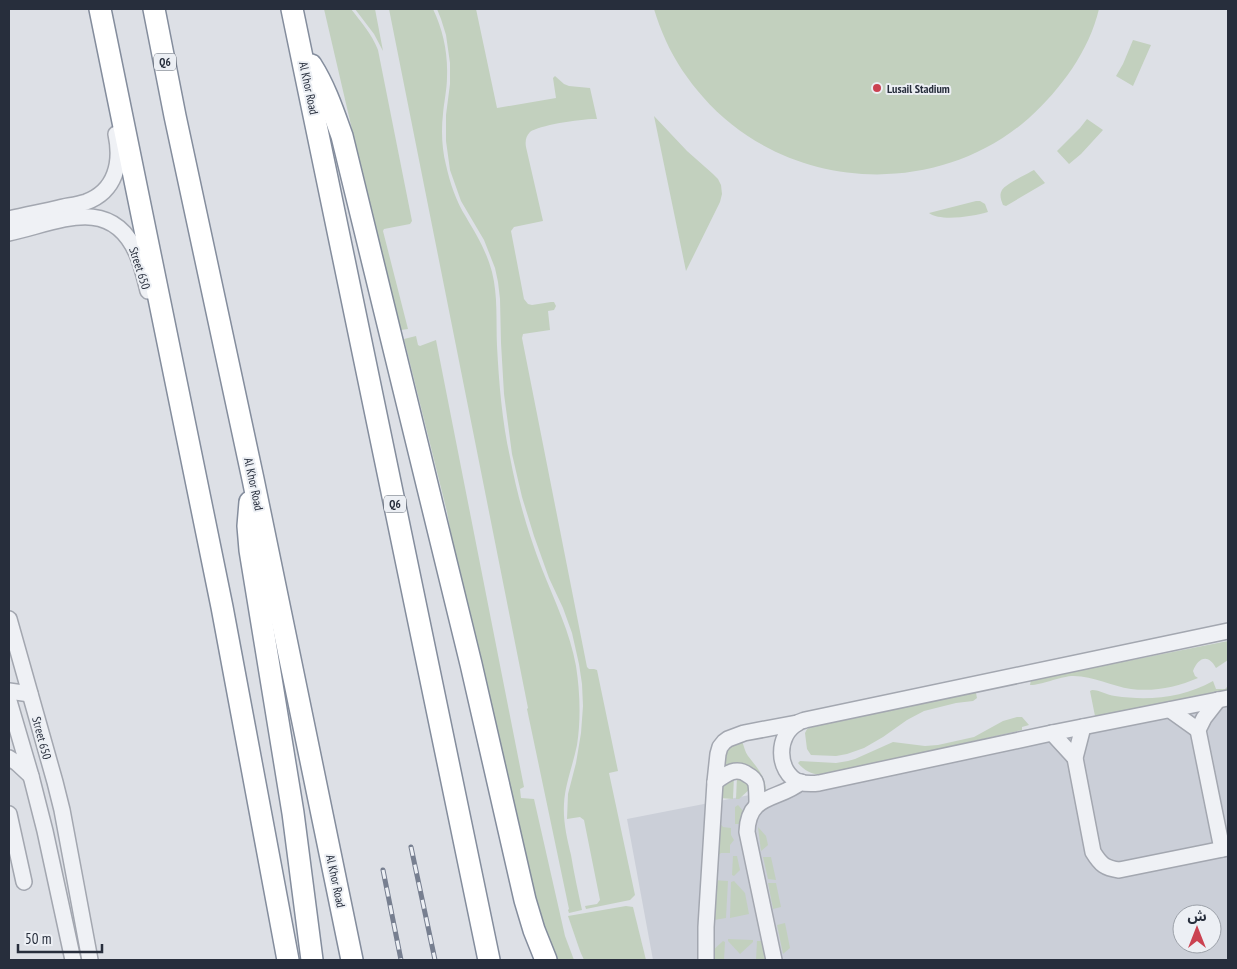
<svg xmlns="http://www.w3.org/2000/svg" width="1237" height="969" font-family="'PT Sans Narrow','Noto Sans Arabic',sans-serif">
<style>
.built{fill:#cbcfd8;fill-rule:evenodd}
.green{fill:#c2d0be}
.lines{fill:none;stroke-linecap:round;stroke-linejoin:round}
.minor-casing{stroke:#a3a7b0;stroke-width:18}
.highway-casing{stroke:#848d9d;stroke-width:24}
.minor{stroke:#eff1f5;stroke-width:15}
.highway{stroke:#fff;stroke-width:21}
.rail-casing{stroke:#777f90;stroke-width:5}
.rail{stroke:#eceff4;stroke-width:3;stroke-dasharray:9;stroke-linecap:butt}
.poi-dot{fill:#cb4251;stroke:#eceff4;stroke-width:2}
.labels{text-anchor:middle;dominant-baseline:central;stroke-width:4;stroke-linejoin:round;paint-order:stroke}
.shield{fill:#eceff4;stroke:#626873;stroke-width:1}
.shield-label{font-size:11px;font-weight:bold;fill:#272e3c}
.street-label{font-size:12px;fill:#272e3c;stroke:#eceff4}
.poi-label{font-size:12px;font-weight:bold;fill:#272e3c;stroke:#eceff4;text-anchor:start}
</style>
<rect width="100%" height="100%" fill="#dde0e6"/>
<path class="built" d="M1228,697V960H653L627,819L898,766ZM1182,914H1212V944H1182Z"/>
<g class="green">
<path d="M324,9H351C361,22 372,34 378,50L412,221L410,224L384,229L383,231L408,329L401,330L377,237Z"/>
<path d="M355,9H375L383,51L374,34Z"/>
<path d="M389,9H433C443,30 448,53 447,77C447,89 444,102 443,114C441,131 442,149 446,165C450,183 456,201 466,217C477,236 486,250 492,272C498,296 496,321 497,346C499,383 502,421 510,457C517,495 528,533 542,569C555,602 570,632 576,666C580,692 581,719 577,745C573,765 565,784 564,804C563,822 567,838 571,855C574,873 578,892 582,910L569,913L568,910L569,909L527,709L528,708Z"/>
<path d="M437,9H476L497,108L556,98L553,78L555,76L564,84L569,86L590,88L597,119C586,118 538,125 530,132C526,136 525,141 526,147L543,221L514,227L511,231L524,299L528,304L532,305L551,302H554L556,306L554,310L548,311L550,330L523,334L522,338L587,667L589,669H594L597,670L618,771L609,773L635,895L630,900L586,909L585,906L597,904L600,900L584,820L580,817L567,819L568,794L576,763L581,733L583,706L582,684L579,664L572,633L563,608L549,578L534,536L522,497L512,454L504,394L501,343L500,299L498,282L495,268L484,240L461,201L450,170L446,141V115L450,84V63L446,35L441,19Z"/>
<path d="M654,9H1099C1089,51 1061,89 1029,118C935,201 785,191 703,97C688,80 675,61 666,41C661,30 657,19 654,9Z"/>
<path d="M1133,40L1151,45L1133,86L1116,76L1123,64Z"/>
<path d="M654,116L687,151L713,174L718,179L721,185L722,194L720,202L686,271Z"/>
<path d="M1087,119L1103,130L1081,154L1069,164L1057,151L1080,128Z"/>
<path d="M1034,170L1045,183L1006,206L1003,205C1001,200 999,195 1002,190C1006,184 1027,174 1034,170Z"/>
<path d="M976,201H980L985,204L988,212C974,216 941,222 929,213Z"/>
<path d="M416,336L418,345L420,346L436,340L524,787L520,789L521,798L534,799L565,936L574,960H558L544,930L538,909L501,745L457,567L453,546L447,512L404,339Z"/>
<path d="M1228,641V660L1216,668C1208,653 1198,658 1193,671L1195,676L1198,678C1177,687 1154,692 1131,689C1111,686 1092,675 1071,676C1060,677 1037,686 1030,685L1031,680Z"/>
<path d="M1213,681L1216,689H1225L1228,686V690L1095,716L1090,691L1092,690C1100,690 1107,695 1115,696C1148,701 1183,698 1213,681Z"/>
<path d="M974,692L976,693L977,698L973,701L956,703L924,711L907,720L883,737L864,748L847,754L836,756L811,755L807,749L805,733L807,729L811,727Z"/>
<path d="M1017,717H1022L1029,725L1022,727V730L826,774C814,776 806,772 798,763L800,761L836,763L848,761L855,759L893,742L925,746L938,745L974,737L1003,721Z"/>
<path d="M742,741C744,746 745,752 748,756C757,768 766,776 766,792L764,793L761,783L723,770C722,753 725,747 742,741Z"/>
<path d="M734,776L733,799L720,798L721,786Z"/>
<path d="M737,776L739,777L752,787L739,799H736Z"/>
<path d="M738,805L745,813L740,824H735V807Z"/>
<path d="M718,821L723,827L731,828V835L734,840L730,845V853H721L716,857Z"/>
<path d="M758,827L766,836L768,845L761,851Z"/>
<path d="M733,856H737L740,870L734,876L732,875Z"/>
<path d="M763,857H771L776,880L768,879Z"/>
<path d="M713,880L728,881L726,918L714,920Z"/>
<path d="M734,881L745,893L749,914L730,918L731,882Z"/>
<path d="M768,883H776L781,907L773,909Z"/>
<path d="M626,906L633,907L646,960H584L580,951L568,916Z"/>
<path d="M785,923L790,948L783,954L777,925Z"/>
<path d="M728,939L753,940V942L740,954L728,941Z"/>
<path d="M723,941L725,942L724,960H711V952Z"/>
<path d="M757,941H765L768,960H756Z"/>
</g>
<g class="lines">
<g class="minor-casing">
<g id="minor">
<path d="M9,219C25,215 42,212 59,208C67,206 77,205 86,202C116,191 122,162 116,134"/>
<path d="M9,233C56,223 111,193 137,254C142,265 145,279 148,291"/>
<path d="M9,619L55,782L62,810L90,960"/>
<path d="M1228,631L805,720C803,721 800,721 798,723C776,734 776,772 799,782C806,784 812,784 819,783L1052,733L1228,698"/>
<path d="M9,691L30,694"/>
<path d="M1218,700L1204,718L1198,730L1222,849"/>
<path d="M9,701L31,776L45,831L73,960"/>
<path d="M1170,710L1198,730"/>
<path d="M1083,727L1075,758L1093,852C1101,865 1105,868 1119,870L1228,848"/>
<path d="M1052,733L1075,758"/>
<path d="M9,758L17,763L31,776"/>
<path d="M715,782C726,774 736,766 748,775C752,777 755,780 756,784C757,791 757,798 757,805"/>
<path d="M9,814L24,882"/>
<path d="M706,960V927L715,782L718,754L720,747L724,742L728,739L744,733L797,723"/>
<path d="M774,960L747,832C748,793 778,801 801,782"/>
</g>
</g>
<g class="highway-casing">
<g id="highway">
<path d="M100,9L222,607L288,960"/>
<path d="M154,9L175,116L253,479L352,960"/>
<path d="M292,9L489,960"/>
<path d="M311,65C325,87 333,111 342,136L471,664L525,900L534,930L546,960"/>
<path d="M250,502L248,526L250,550L293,813L312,960"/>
</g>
</g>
<use href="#minor" class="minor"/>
<use href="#highway" class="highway"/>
<g class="rail-casing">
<g id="rail">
<path d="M411,847L435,960"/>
<path d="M383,870L401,960"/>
</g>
</g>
<use href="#rail" class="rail"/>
</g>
<circle class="poi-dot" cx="877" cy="88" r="5"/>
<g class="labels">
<g class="shield">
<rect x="154" y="53.5" width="22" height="17" rx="4"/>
<rect x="384" y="495.5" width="22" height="17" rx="4"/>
</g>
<g class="shield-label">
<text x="165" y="62">Q6</text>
<text x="395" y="504">Q6</text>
</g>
<g class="street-label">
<text transform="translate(309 88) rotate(78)">Al Khor Road</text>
<text transform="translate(140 268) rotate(72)">Street 650</text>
<text transform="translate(254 484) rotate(78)">Al Khor Road</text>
<text transform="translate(42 738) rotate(75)">Street 650</text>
<text transform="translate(336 881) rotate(78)">Al Khor Road</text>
</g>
<g class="poi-label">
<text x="887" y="88">Lusail Stadium</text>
</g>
</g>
<rect width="1237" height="969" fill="none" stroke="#272e3c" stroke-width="20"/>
<g transform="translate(1197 929)"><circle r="24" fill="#eceff4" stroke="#9da2aa"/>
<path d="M0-4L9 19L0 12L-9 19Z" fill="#cb4251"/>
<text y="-8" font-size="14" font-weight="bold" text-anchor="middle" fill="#272e3c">ش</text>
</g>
<path d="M18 944v8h84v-8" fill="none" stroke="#272e3c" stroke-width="2.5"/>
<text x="25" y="944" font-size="15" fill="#272e3c" stroke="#eceff4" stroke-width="4" paint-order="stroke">50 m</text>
</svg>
